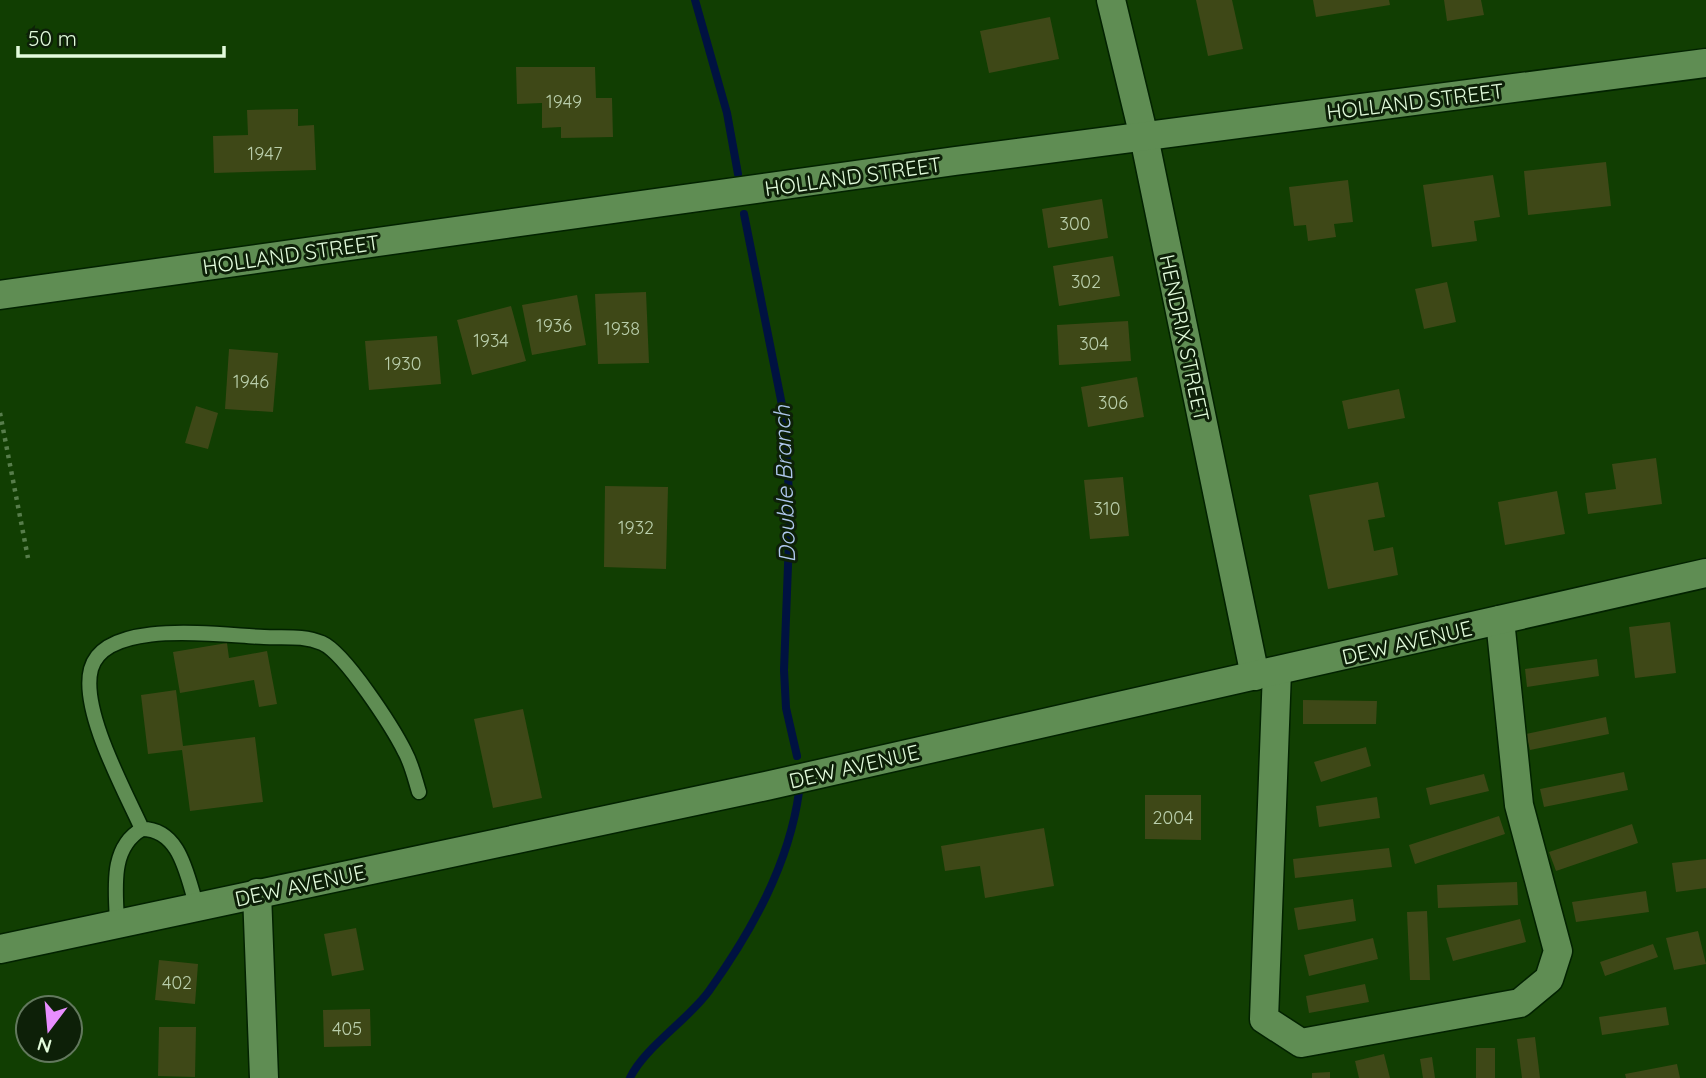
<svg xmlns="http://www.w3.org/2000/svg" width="1706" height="1078" font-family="Quicksand,sans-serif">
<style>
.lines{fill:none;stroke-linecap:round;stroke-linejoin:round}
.stream{stroke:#001241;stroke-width:8}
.building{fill:#3e4817}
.service-casing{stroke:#022200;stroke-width:17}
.minor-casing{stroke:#022200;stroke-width:31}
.path{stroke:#577d4b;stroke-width:4.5;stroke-dasharray:3.5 5;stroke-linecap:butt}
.service{stroke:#5f8d53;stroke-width:14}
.minor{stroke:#5f8d53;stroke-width:28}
.labels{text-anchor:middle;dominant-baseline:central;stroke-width:6;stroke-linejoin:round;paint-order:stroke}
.number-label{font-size:18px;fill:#b9ceab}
.street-label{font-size:21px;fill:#e2fbdc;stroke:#0d2008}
.water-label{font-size:23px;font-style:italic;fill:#afc7ed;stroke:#0d2008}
</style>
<rect width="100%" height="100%" fill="#113e02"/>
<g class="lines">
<g class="stream">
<path d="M695,0L727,113L738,174"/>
<path d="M744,214L785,420L790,513L784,670L786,708L797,756"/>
<path d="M630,1078C644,1048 689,1019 709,991C751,932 789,865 799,792"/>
</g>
</g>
<g class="building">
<path d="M1196,0H1232L1243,49L1208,56Z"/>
<path d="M1313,0H1389L1390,5L1316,17Z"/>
<path d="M1444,0H1481L1484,15L1447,21Z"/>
<path d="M1050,17L1059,59L989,73L980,31Z"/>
<path d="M516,67H595L596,98H612L613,137L561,138V127L542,128V103L517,104Z"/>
<path d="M298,109V126L314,125L316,170L214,173L213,136L248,135L247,110Z"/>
<path d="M1606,162L1611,206L1528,215L1524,171Z"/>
<path d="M1493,175L1500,217L1474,221L1477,241L1432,247L1423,185Z"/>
<path d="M1348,180L1353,222L1334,224L1336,237L1308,241L1306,225L1294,226L1289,187Z"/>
<path d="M1102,199L1108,238L1048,248L1042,209Z"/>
<path d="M1113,256L1120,296L1059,306L1053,266Z"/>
<path d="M1447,282L1456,322L1424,329L1415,289Z"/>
<path d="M646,292L649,363L598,364L595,294Z"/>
<path d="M577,295L586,345L532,355L522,305Z"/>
<path d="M511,306L526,361L472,375L457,320Z"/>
<path d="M1128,321L1131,361L1059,365L1057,325Z"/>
<path d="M437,336L441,384L369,390L365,341Z"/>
<path d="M229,349L278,353L273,412L225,409Z"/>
<path d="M1137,377L1144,417L1088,427L1081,387Z"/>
<path d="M1399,389L1405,418L1348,429L1342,401Z"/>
<path d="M196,406L218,413L208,449L185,443Z"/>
<path d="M1656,458L1662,504L1588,514L1585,493L1616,489L1612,464Z"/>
<path d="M1123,477L1129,536L1090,539L1084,480Z"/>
<path d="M1378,482L1385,517L1368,520L1374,551L1393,547L1398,575L1328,589L1309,495Z"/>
<path d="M605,486L668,487L666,569L604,567Z"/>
<path d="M1557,491L1565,534L1505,545L1498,502Z"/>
<path d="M1670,622L1676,673L1635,678L1629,627Z"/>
<path d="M227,643L229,658L267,651L277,704L259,707L254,680L180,693L173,652Z"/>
<path d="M1597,659L1599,676L1527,687L1525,669Z"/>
<path d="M176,690L183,746L255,737L263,802L190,811L182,750L148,754L141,695Z"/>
<path d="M1303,700L1377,701L1376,724H1303Z"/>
<path d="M523,709L542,798L493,808L474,719Z"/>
<path d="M1606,717L1609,734L1530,750L1526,734Z"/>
<path d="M1366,747L1371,766L1321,782L1314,762Z"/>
<path d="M1624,772L1628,790L1544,807L1540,789Z"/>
<path d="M1484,774L1489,791L1430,805L1426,788Z"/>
<path d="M1145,795H1201V840L1145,839Z"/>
<path d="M1377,797L1380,818L1319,827L1316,806Z"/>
<path d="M1499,816L1505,834L1415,864L1409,845Z"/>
<path d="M1632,824L1638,843L1556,871L1549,852Z"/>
<path d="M1044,828L1054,886L985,898L980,866L945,871L941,846Z"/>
<path d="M1389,848L1392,867L1295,878L1293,859Z"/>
<path d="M1706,859V888L1676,892L1672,863Z"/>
<path d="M1517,882L1518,905L1438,908L1437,885Z"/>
<path d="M1646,891L1649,912L1576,922L1572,902Z"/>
<path d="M1353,899L1356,921L1298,930L1294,908Z"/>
<path d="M1427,911L1430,980H1410L1407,912Z"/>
<path d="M1520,919L1526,942L1453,961L1446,938Z"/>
<path d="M356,928L364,970L332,976L324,934Z"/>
<path d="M1698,931L1706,964L1674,970L1666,938Z"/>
<path d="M1373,938L1378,959L1309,976L1304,955Z"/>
<path d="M1653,944L1658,957L1605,976L1600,962Z"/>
<path d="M159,960L198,964L195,1004L155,1000Z"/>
<path d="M1365,984L1369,1002L1309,1013L1306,996Z"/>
<path d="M1666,1007L1669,1025L1602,1035L1599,1017Z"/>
<path d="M370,1009L371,1046L324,1047L323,1010Z"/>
<path d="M159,1027H196L195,1077L158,1076Z"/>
<path d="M1535,1037L1540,1078H1522L1517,1039Z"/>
<rect x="1476" y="1048" width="19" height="30"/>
<path d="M1384,1054L1390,1078H1359L1355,1061Z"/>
<path d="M1432,1057L1435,1078H1423L1420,1059Z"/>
<path d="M1677,1064L1680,1078H1626L1625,1074Z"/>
<path d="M1330,1072V1078H1312V1073Z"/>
</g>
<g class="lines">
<g class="service-casing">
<g id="service">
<path d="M197,907C187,877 181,829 142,829C125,791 80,710 91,669C105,617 225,636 264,637C284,638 303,635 322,643C345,653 393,728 405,752C412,765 415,779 419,792"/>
<path d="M117,923C116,890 109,848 142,829"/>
</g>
</g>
<g class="minor-casing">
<g id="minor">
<path d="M1111,0L1144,137L1255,676"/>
<path d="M0,295L955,161L1706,63"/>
<path d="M1277,671L1264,1019L1301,1043L1520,1003L1549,979L1558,951L1519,805L1500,620"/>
<path d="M257,893L264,1078"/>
<path d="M0,949L766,786L1706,573"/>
</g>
</g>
<path class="path" d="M0,413L28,558"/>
<use href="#service" class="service"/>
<use href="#minor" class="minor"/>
</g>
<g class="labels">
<g class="number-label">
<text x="564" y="101">1949</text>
<text x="265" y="153">1947</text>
<text x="1075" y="223">300</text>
<text x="1086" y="281">302</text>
<text x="554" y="325">1936</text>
<text x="622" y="328">1938</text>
<text x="491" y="340">1934</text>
<text x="1094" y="343">304</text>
<text x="403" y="363">1930</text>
<text x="251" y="381">1946</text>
<text x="1113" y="402">306</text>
<text x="1107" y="508">310</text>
<text x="636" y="527">1932</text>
<text x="1173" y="817">2004</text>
<text x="177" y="982">402</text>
<text x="347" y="1028">405</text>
</g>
<g class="street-label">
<text transform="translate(1415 101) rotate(-7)">HOLLAND STREET</text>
<text transform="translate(853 176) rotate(-8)">HOLLAND STREET</text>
<text transform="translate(291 254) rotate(-8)">HOLLAND STREET</text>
<text transform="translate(1185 338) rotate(78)">HENDRIX STREET</text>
<text transform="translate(1407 642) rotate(-13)">DEW AVENUE</text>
<text transform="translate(854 766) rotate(-13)">DEW AVENUE</text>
<text transform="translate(300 885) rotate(-12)">DEW AVENUE</text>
</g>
<g class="water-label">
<text transform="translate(784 484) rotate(-92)">Double Branch</text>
</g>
</g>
<g transform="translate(49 1029) rotate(196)"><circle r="33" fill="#0d2008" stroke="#62785d" stroke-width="2"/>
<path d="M0-5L12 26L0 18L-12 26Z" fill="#e88eff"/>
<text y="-10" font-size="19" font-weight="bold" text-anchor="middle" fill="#e2fbdc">N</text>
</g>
<path d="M18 46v10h206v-10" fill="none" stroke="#e2fbdc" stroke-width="3.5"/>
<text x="28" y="46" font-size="21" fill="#e2fbdc" stroke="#0d2008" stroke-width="5" paint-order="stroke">50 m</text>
</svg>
